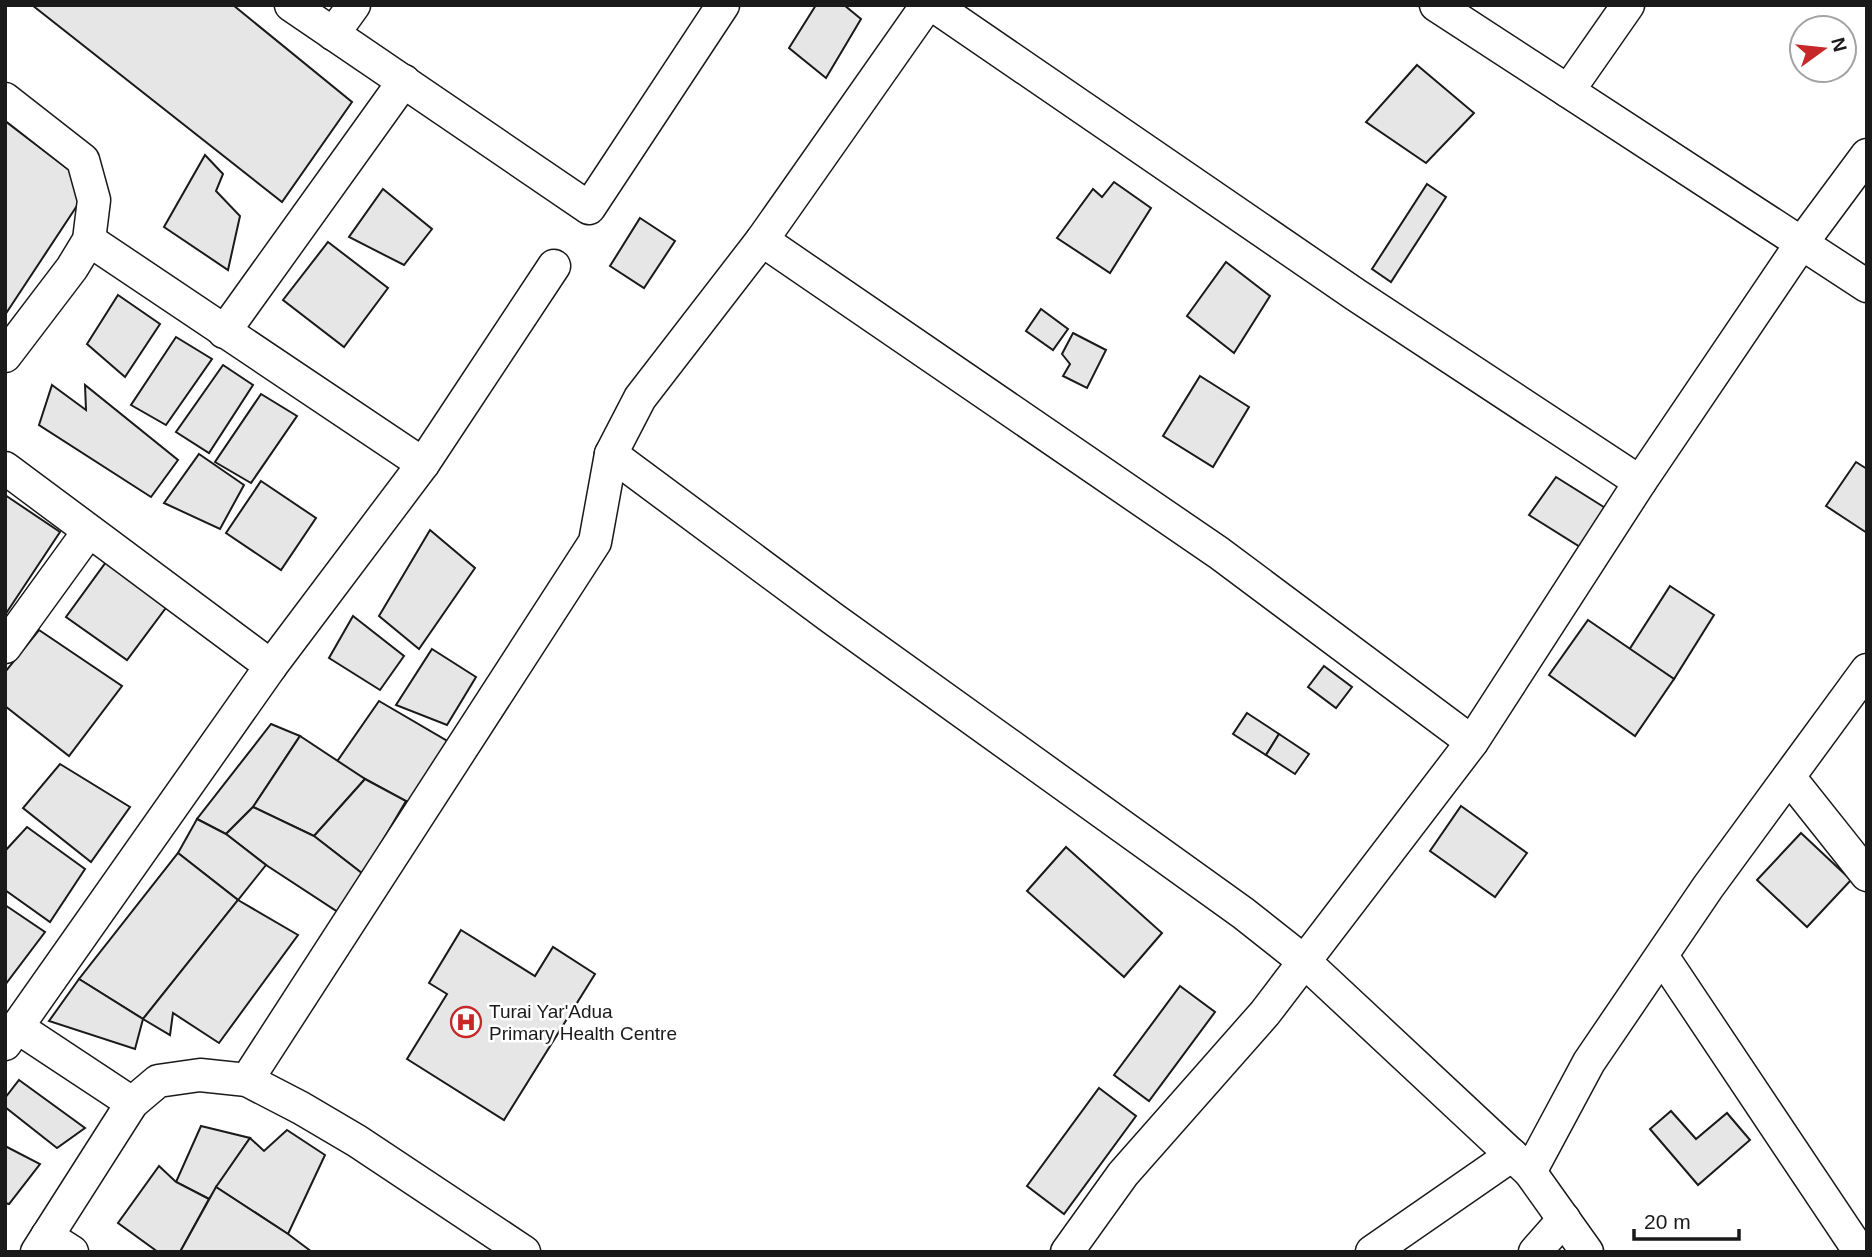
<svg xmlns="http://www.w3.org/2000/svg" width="1872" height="1257" font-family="Helvetica,sans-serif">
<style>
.building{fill:#e6e6e6;stroke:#1a1a1a;stroke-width:2}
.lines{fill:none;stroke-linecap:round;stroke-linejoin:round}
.minor-casing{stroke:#1a1a1a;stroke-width:35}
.minor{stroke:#fff;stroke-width:32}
.labels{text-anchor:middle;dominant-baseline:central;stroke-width:5;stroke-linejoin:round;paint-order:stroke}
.poi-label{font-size:19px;fill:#1a1a1a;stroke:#fff;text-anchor:start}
</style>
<rect width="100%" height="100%" fill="#fff"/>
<g class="building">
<path d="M32,5H233L352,102L282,202Z"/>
<path d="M816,5H844L861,19L826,78L789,48Z"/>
<path d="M1417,65L1474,113L1426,163L1366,122Z"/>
<path d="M5,121L90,186L5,315Z"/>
<path d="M205,155L223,174L216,191L240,216L228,270L164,227Z"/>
<path d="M1114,182L1151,208L1110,273L1057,238L1093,189L1102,197Z"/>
<path d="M1427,184L1446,197L1391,282L1372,269Z"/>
<path d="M383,189L432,229L404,265L349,237Z"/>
<path d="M640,218L675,241L644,288L610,266Z"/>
<path d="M328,242L388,288L344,347L283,300Z"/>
<path d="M1226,262L1270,296L1234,353L1187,316Z"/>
<path d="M118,295L160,324L125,377L87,344Z"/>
<path d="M1041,309L1068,329L1053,350L1026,331Z"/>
<path d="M1073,333L1106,350L1087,388L1063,376L1070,364L1062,354Z"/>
<path d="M176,337L212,359L166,425L131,405Z"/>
<path d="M223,365L253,385L209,453L176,432Z"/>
<path d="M1200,376L1249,407L1213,467L1163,436Z"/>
<path d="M52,385L86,410L85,385L178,460L151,497L39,425Z"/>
<path d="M261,394L297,416L251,483L215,462Z"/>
<path d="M199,454L244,485L220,529L164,503Z"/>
<path d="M1856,462L1867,469V533L1826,506Z"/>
<path d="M1556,477L1607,509L1585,550L1529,515Z"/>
<path d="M261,481L316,518L281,570L226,533Z"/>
<path d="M5,495L60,532L5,615Z"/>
<path d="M430,530L475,568L419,649L379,616Z"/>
<path d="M109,558L171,601L127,660L66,617Z"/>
<path d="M1670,586L1714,615L1674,679L1629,650Z"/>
<path d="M353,616L404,656L380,690L329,658Z"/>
<path d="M1588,620L1674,679L1635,736L1549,675Z"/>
<path d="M39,630L122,686L69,756L5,706V672Z"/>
<path d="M432,649L476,677L447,725L396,705Z"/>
<path d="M1324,666L1352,687L1336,708L1308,687Z"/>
<path d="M379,701L449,742L421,810L336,763Z"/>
<path d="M1247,713L1279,734L1266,755L1233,734Z"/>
<path d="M271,724L300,736L253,807L226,834L197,819Z"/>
<path d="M1279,734L1309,754L1295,774L1266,755Z"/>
<path d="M300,736L365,779L314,836L253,807Z"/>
<path d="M60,764L130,807L91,862L23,808Z"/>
<path d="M365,779L406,801L363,874L314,836Z"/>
<path d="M1461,806L1527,853L1495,897L1430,851Z"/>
<path d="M253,807L314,836L363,874L338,912L266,865L226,834Z"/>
<path d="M197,819L226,834L266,865L238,900L178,853Z"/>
<path d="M27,827L85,869L50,922L5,890V851Z"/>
<path d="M1801,833L1851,880L1807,927L1757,880Z"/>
<path d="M1066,847L1162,933L1124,977L1027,891Z"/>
<path d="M178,853L238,900L143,1019L79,979Z"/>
<path d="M238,900L298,935L219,1043L173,1013L170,1035L143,1019Z"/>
<path d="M5,905L45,932L5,985Z"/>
<path d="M461,930L535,976L553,947L595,974L504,1120L407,1059L447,994L429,983Z"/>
<path d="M79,979L143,1019L135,1049L49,1021Z"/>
<path d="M1180,986L1215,1012L1149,1101L1114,1075Z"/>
<path d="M19,1080L85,1128L57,1148L5,1107V1098Z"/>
<path d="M1099,1088L1136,1116L1064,1214L1027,1186Z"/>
<path d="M1671,1111L1696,1139L1727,1113L1750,1140L1698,1185L1650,1129Z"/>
<path d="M201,1126L250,1138L209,1199L176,1182Z"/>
<path d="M287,1130L325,1155L288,1234L216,1187L250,1138L264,1151Z"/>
<path d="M5,1146L40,1164L9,1204L5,1203Z"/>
<path d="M159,1166L176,1182L209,1199L180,1252H158L118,1223Z"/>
<path d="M216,1187L288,1234L312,1252H180Z"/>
</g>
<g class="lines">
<g class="minor-casing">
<g id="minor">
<path d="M291,5L589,208L723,5"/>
<path d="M933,5L1356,295L1640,482"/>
<path d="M1436,5L1568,91L1628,5"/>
<path d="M333,34L354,5"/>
<path d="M1568,91L1867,286"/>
<path d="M5,99L83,160L94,200L89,240L72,268L5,356"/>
<path d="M89,240L423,464"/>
<path d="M762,240L1219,553L1472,742"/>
<path d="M224,332L404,81"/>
<path d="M611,454L832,618L1243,913L1305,962L1530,1172L1589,1062L1708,887L1867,670"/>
<path d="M5,468L271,666"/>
<path d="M5,647L89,531"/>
<path d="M1789,777L1867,875"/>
<path d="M1662,956L1860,1252"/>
<path d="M17,1027L132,1103"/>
<path d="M5,1044L271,666L423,464L554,266"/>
<path d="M247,1080L595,542L611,454L640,398L762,240L927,5"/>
<path d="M1530,1172L1587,1252"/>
<path d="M47,1236L72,1252"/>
<path d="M37,1252L132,1103L158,1081L200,1075L247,1080L301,1108L357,1141L524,1252"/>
<path d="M1067,1252L1123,1174L1265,1013L1472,742L1640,482L1801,244L1867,155"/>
<path d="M1372,1252L1512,1155"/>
<path d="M1535,1252L1564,1219"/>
</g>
</g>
<use href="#minor" class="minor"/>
</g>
<defs>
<g id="hospital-ring" transform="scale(1.575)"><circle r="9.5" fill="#fff" stroke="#c62828" stroke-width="1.5"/><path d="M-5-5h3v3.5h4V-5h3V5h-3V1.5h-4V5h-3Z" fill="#c62828"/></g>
</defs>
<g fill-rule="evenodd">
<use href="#hospital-ring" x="466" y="1022"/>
</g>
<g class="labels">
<g class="poi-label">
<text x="489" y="1011">Turai Yar'Adua<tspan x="489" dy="22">Primary Health Centre</tspan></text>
</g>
</g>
<rect width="1872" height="1257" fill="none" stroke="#1a1a1a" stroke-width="14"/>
<g transform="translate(1823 49) rotate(75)"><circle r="33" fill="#ffffff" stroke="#a3a3a3" stroke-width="2"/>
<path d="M0-5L12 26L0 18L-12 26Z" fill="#c62828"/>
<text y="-10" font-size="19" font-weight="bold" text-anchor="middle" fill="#1a1a1a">N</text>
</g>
<path d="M1634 1229v10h105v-10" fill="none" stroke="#1a1a1a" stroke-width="3.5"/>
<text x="1644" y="1229" font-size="21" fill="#1a1a1a" stroke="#ffffff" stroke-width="5" paint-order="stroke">20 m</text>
</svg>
